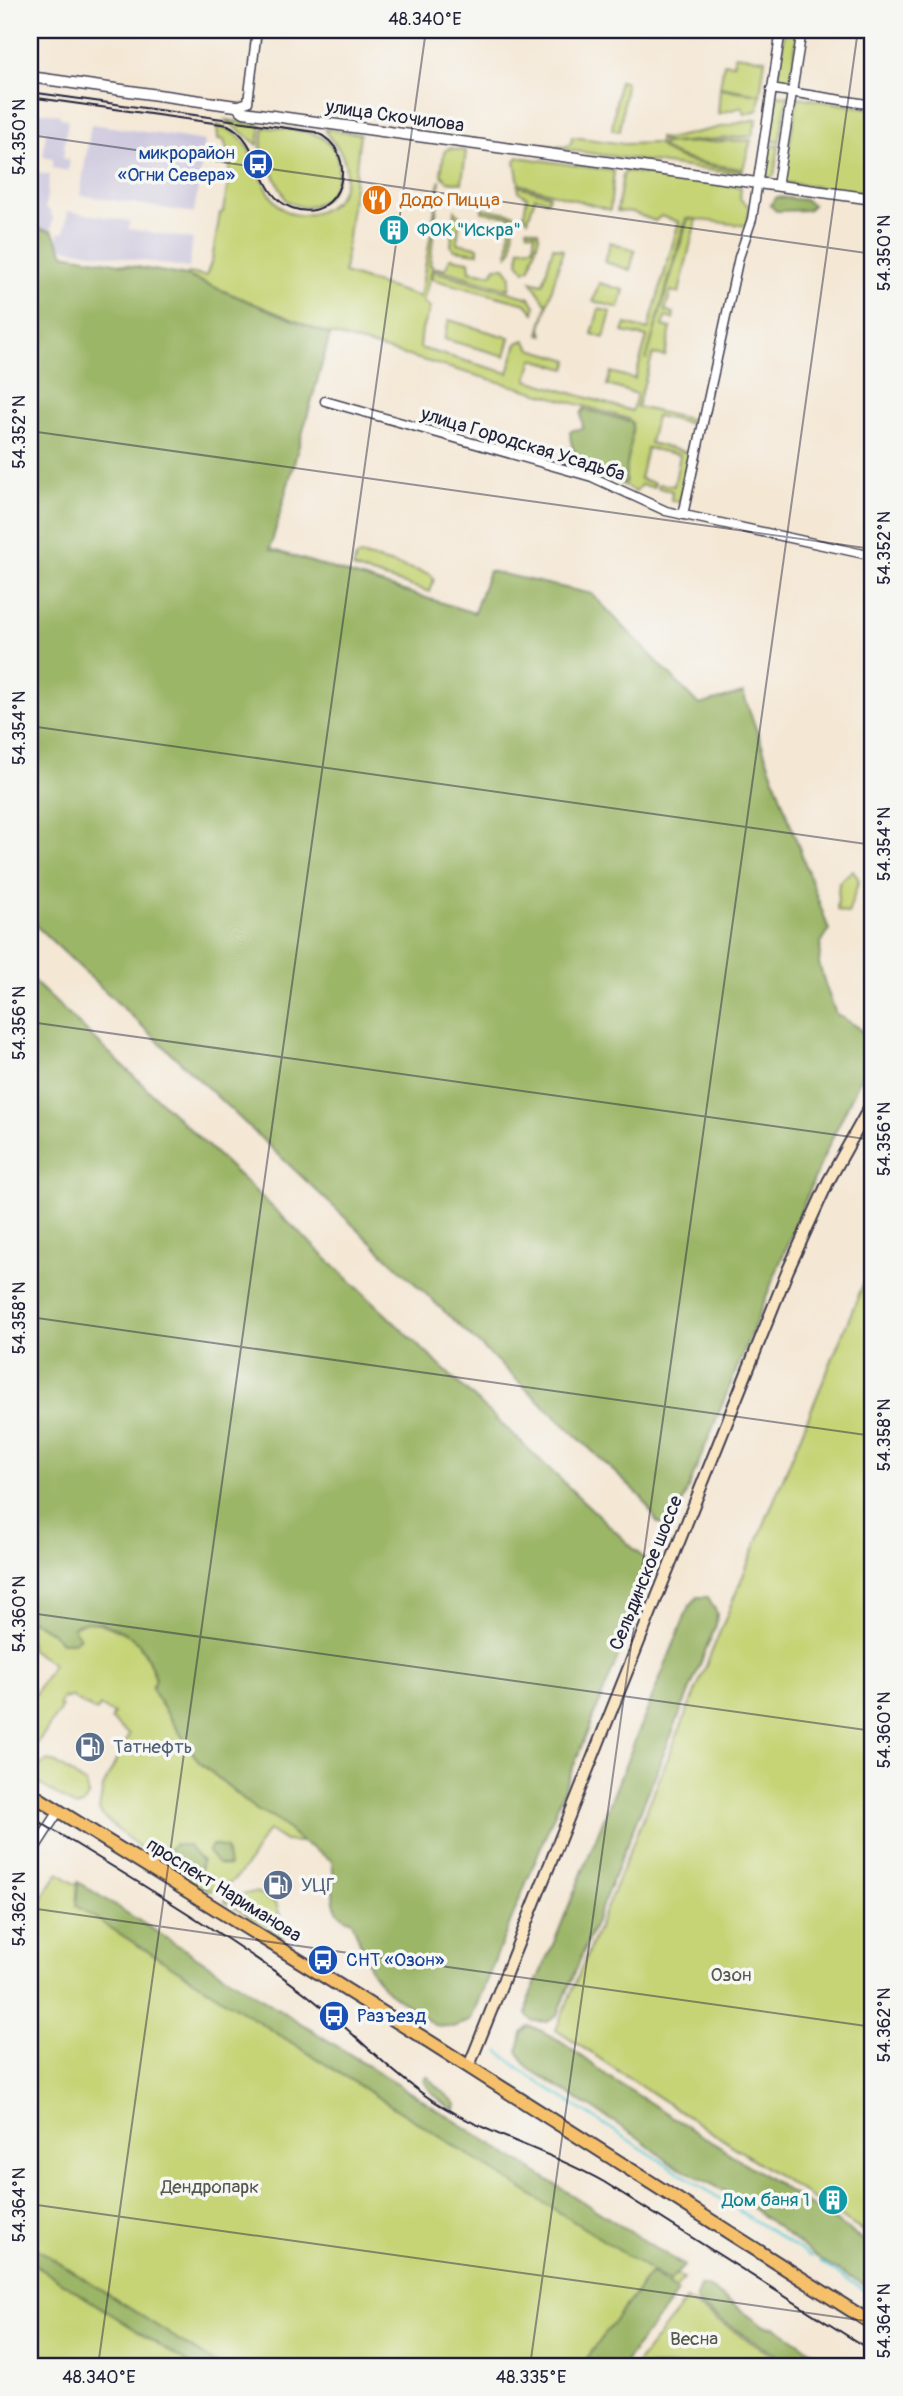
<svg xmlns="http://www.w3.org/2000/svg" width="903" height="2396" font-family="Pangolin,sans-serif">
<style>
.industrial{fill:#c6c0da}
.green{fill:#c6d476;stroke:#747b58;stroke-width:2}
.forest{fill:#9cb667;stroke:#5f6c51;stroke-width:2}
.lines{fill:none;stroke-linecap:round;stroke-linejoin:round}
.stream{stroke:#5dc9d4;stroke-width:2.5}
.minor-casing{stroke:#424052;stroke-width:11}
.tertiary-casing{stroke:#424052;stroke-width:13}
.secondary-casing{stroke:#424052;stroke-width:14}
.primary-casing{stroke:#424052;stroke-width:16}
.minor{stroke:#fff;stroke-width:8}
.tertiary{stroke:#fff;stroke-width:10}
.secondary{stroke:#fbe6c4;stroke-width:10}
.primary{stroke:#f6c06b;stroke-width:12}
.tram{stroke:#22223b;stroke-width:2}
.ticks{fill:none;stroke:#22223b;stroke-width:2;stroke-opacity:0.45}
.labels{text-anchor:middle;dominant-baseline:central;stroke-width:7;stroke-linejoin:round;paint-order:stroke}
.street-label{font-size:19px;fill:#22223b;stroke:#f6f6f2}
.transit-label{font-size:19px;fill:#164399;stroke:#f6f6f2;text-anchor:start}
.food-label{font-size:19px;fill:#c56008;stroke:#f6f6f2;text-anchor:start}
.culture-label{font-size:19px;fill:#0d838f;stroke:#f6f6f2;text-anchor:start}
.service-label{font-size:19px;fill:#4e5e75;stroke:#f6f6f2;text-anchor:start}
.park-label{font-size:19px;fill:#53574d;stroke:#f6f6f2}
.neatline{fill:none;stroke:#22223b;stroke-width:2.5}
.ticks-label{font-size:18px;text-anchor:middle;fill:#22223b}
</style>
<rect width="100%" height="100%" fill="#f6f6f2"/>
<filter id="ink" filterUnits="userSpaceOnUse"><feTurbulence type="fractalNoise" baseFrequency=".0143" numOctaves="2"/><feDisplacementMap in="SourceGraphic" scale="14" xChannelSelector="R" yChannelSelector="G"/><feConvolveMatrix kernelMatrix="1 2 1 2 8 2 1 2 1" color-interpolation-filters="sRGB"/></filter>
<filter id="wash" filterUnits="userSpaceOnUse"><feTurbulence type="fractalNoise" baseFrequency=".00686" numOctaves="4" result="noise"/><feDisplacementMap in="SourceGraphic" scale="28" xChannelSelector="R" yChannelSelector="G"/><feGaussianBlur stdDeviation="1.57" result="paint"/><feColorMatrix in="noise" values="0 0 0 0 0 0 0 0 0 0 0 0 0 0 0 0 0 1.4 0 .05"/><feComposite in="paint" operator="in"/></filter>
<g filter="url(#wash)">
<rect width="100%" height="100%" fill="#f4e7d4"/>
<g class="industrial">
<path d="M30,110L60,115V118L68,119L63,158L70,160L68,171L52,168L53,159L43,157L46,131L30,129Z"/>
<path d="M91,124L205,141L194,213L80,195Z"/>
<path d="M30,152L33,153L30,171L50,175L45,208L49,210L53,218L51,230L30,227Z"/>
<path d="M68,211L130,221L129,229L193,239L189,268L56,247L59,232L64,233Z"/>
</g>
<g class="green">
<path d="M785,30H798L790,86L777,80Z"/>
<path d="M735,55L765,59L758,110L745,114L742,107L718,114L720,89L759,94L720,87L724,63L733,64Z"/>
<path d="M619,81L626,82L620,131L612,130Z"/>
<path d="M777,95L788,96L779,142L769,140Z"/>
<path d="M798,97L873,109V194L787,183L783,178Z"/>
<path d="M757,119L752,136L672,143L659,141V138L667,139Z"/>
<path d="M226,120L261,125L258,145Z"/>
<path d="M217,125C228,129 237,133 244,142C264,169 269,234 322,210C345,200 352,172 340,151C336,143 327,138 325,129L360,134L344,273L420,297L440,180L430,265L433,266L423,302L430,308L422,329L420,348L508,373L517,343L525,340L531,349L569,360L566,369L533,359L527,380L632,411L637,394L607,385L611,372L635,379L647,337L623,332L626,324L648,330L679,222L661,216L655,221L632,212L617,211L623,175L626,171L741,187L740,199L750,207L747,226L686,218L646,360L688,219L696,220L679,293L671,291L665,311L674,313L673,319L665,317L663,326L671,328L665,356L653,354L637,407L694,420L693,424L656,416L650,443L689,453L679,502L671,501L672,491L658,488L659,484L674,486L680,455L647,448L640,479L655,483L654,487L641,485L635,492L614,479L629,419L317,330L188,276V273L206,276L212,260L220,213L223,212C228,176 235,177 224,140L218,139Z"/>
<path d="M264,127C281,129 304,129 319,136C360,156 329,229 286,200L261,148Z"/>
<path d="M572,137L625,144L658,143C666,161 724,169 743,171L742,175L526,144L565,147L571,144Z"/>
<path d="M751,140L743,169C724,166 670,161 660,144Z"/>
<path d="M768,145L779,146L774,175L769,180L764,171Z"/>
<path d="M449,148L466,151L462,183L447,181L441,174L444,152Z"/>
<path d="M518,157L614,171L610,210L519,184L515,161Z"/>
<path d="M518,186L549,195L548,201L535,197L528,220L524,214L527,197L519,192Z"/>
<path d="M482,208L515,214L512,250L508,255L511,216L482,212Z"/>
<path d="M455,210L460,216L457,243L478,247V253L455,250L451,246Z"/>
<path d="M527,228L538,231L539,236L530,268L525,271L518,262L520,248L533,247L535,233L528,232Z"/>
<path d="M610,242L635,250L630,270L605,262Z"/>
<path d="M553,247L563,250L541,328L543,335L539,334L547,305L531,281L543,284Z"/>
<path d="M450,258L469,261L470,271L492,274L495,267H505L511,275L509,289L434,268H446Z"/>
<path d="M434,271L530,298L535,306L534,313L526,304L431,279Z"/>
<path d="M599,283L624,290L619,308L593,301Z"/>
<path d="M599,309L611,312L604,338L592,334Z"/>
<path d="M449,320L510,338L505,356L444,339Z"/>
<path d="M360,555L430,574L434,579L430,592L353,568L356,557Z"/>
<path d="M853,870L859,880L848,914L837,910L839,882Z"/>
<path d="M873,1260V2238L556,2030Z"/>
<path d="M30,1620L52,1632L92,1620L125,1633L138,1643L147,1657L156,1680L155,1695L199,1762L258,1811L275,1818L302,1842L285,1841L268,1830C253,1853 240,1888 210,1890C191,1886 106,1826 99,1810L103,1787L129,1735L111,1720L114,1714L100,1706L97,1711L93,1710L70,1696L67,1699L64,1697L59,1705L62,1707L30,1754V1702L53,1664L30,1649Z"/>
<path d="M47,1761L56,1763L86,1784L88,1796L83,1805L76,1807L38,1783L36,1768Z"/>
<path d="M58,1873L683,2279L618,2366H30V1917Z"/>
<path d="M255,1892L276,1903L285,1933L283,1938L225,1902L226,1898Z"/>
<path d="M686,2300L788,2366H635Z"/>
</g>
<g class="forest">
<path d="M777,197L805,200L813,205L808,210L776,211L770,205Z"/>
<path d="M30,228L52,231L64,254L187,276L330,335L270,549L474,613L489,571L592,594L699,705L743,693L829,930L821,943L819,963L825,984L836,1014L858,1027L871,1042L873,1052L821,1162L674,1523L666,1526L657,1522L643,1499L30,920Z"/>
<path d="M584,409L632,422C635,443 624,460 626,482L621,484C595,468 570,466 570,431L583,428L581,414Z"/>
<path d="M30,978L654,1568L470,2021L453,2027L434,2025L383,1987L370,1969L352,1921C321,1910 339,1880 331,1860L302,1842L275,1818L258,1811L199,1762L155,1695L152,1688L156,1679C151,1667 148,1654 139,1644C125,1629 90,1614 73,1628L80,1637L74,1642H61L52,1632L30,1620Z"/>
<path d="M698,1597H708L717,1613L716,1625L558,2014L547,2022L533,2021L527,2015L529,1998L555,1940L689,1606Z"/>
<path d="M174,1844L188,1846L202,1861L200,1872H181L165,1863L168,1851Z"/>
<path d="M212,1845L226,1848L229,1866L218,1864L208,1852Z"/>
<path d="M78,1882L684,2266L669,2282L76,1906Z"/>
<path d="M529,2026C563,2038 585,2062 615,2081C702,2135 787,2190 873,2246V2290L824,2263L742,2200L669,2162L639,2138L528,2068L518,2051L522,2033Z"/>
<path d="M427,2076L456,2104L455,2109C442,2105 429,2092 424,2080Z"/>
<path d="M30,2244L219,2366H192L30,2262Z"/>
<path d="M651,2273L678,2292L622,2366H581Z"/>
<path d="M700,2286H707L762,2325L775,2327L835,2366H793L698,2305L696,2299Z"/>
</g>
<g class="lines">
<g class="stream">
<path d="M499,2052L529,2076L811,2257"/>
<path d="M819,2262L873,2296"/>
</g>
</g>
</g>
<g filter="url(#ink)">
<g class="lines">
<g class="minor-casing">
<g id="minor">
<path d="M771,89L873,105"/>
<path d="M236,106L248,102L257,30"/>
<path d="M777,186L802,30"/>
<path d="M325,401L592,477L666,511L873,556"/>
<path d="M683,515L739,257L752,219L781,30"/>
<path d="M30,1856L59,1811"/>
</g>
</g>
<g class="tertiary-casing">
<path id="tertiary" d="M30,77L236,106L244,112L873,199"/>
</g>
<g class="secondary-casing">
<path id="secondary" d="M469,2066L788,1270L828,1182L873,1101"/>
</g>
<g class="primary-casing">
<path id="primary" d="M30,1793L430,2042L873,2324"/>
</g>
<use href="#minor" class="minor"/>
<use href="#tertiary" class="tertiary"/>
<use href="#secondary" class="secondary"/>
<use href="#primary" class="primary"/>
<g class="tram">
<path d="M30,92L315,132C363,151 342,226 292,208C255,195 263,142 228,125L30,97"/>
<path d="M30,1816C121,1872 215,1927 302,1991C347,2025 385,2069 432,2100C486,2135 548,2150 604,2182L873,2352"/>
</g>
</g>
</g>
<path class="ticks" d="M30,135L873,254M30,431L873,549M30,726L873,845M30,1022L873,1140M30,1317L873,1436M30,1613L873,1731M30,1908L873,2027M30,2204L873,2322M98,2366L426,30M530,2366L858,30"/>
<defs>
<g id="bus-disc" transform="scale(1.575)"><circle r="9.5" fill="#1a4fb4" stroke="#f6f6f2"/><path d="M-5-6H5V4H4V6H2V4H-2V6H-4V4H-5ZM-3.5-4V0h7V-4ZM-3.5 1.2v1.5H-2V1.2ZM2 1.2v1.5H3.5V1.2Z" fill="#fff"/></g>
<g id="restaurant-disc" transform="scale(1.575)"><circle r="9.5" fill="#e8710a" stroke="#f6f6f2"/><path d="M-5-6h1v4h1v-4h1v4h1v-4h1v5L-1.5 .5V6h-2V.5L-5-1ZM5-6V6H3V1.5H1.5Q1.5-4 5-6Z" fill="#fff"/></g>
<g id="building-disc" transform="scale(1.575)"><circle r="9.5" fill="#0f9aa8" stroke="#f6f6f2"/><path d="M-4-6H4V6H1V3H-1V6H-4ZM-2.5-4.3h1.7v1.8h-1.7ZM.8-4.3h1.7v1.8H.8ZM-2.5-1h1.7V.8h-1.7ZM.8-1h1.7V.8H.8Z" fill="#fff"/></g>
<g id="fuel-disc" transform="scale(1.575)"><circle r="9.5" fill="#5c6f8a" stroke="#f6f6f2"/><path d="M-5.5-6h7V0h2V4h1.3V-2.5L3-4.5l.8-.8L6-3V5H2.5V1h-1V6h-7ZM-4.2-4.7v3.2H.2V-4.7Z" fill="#fff"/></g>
</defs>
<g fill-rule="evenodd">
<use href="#bus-disc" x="258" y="164"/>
<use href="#restaurant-disc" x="377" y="200"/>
<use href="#building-disc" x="394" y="230"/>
<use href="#fuel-disc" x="90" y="1747"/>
<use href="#fuel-disc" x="278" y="1885"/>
<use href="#bus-disc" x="323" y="1960"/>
<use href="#bus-disc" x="334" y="2016"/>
<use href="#building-disc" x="833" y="2200"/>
</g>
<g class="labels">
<g class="street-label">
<text transform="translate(395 116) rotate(8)">улица Скочилова</text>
<text transform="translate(523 444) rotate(17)">улица Городская Усадьба</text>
<text transform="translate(646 1573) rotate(-68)">Сельдинское шоссе</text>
<text transform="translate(224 1890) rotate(32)">проспект Нариманова</text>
</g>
<g class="transit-label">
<text x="235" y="153" text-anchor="end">микрорайон<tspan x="235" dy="22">«Огни Севера»</tspan></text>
<text x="346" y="1960">СНТ «Озон»</text>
<text x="357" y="2016">Разъезд</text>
</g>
<g class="food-label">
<text x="400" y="200">Додо Пицца</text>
</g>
<g class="culture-label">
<text x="417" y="230">ФОК "Искра"</text>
<text x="810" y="2200" text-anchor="end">Дом баня 1</text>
</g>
<g class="service-label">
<text x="113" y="1747">Татнефть</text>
<text x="301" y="1885">УЦГ</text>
</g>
<g class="park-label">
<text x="731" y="1975">Озон</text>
<text x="210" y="2187">Дендропарк</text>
<text x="694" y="2339">Весна</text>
</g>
</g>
<rect width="903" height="2396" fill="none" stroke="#f6f6f2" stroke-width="77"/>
<rect x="38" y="38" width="826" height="2320" class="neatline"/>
<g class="ticks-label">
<text x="425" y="25">48.340°E</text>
<text transform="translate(19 137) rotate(-90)" y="6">54.350°N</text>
<text transform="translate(884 253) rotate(-90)" y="6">54.350°N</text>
<text transform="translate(19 432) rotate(-90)" y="6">54.352°N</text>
<text transform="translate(884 548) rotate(-90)" y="6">54.352°N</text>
<text transform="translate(19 728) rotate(-90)" y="6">54.354°N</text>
<text transform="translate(884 844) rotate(-90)" y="6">54.354°N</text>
<text transform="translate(19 1023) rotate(-90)" y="6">54.356°N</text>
<text transform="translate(884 1139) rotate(-90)" y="6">54.356°N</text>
<text transform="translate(19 1318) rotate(-90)" y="6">54.358°N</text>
<text transform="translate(884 1435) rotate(-90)" y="6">54.358°N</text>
<text transform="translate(19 1614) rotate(-90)" y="6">54.360°N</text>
<text transform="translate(884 1730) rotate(-90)" y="6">54.360°N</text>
<text transform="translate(19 1909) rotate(-90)" y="6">54.362°N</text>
<text transform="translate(884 2025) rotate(-90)" y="6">54.362°N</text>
<text transform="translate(19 2205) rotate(-90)" y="6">54.364°N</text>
<text transform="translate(884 2321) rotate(-90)" y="6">54.364°N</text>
<text x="99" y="2383">48.340°E</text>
<text x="531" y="2383">48.335°E</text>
</g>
</svg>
